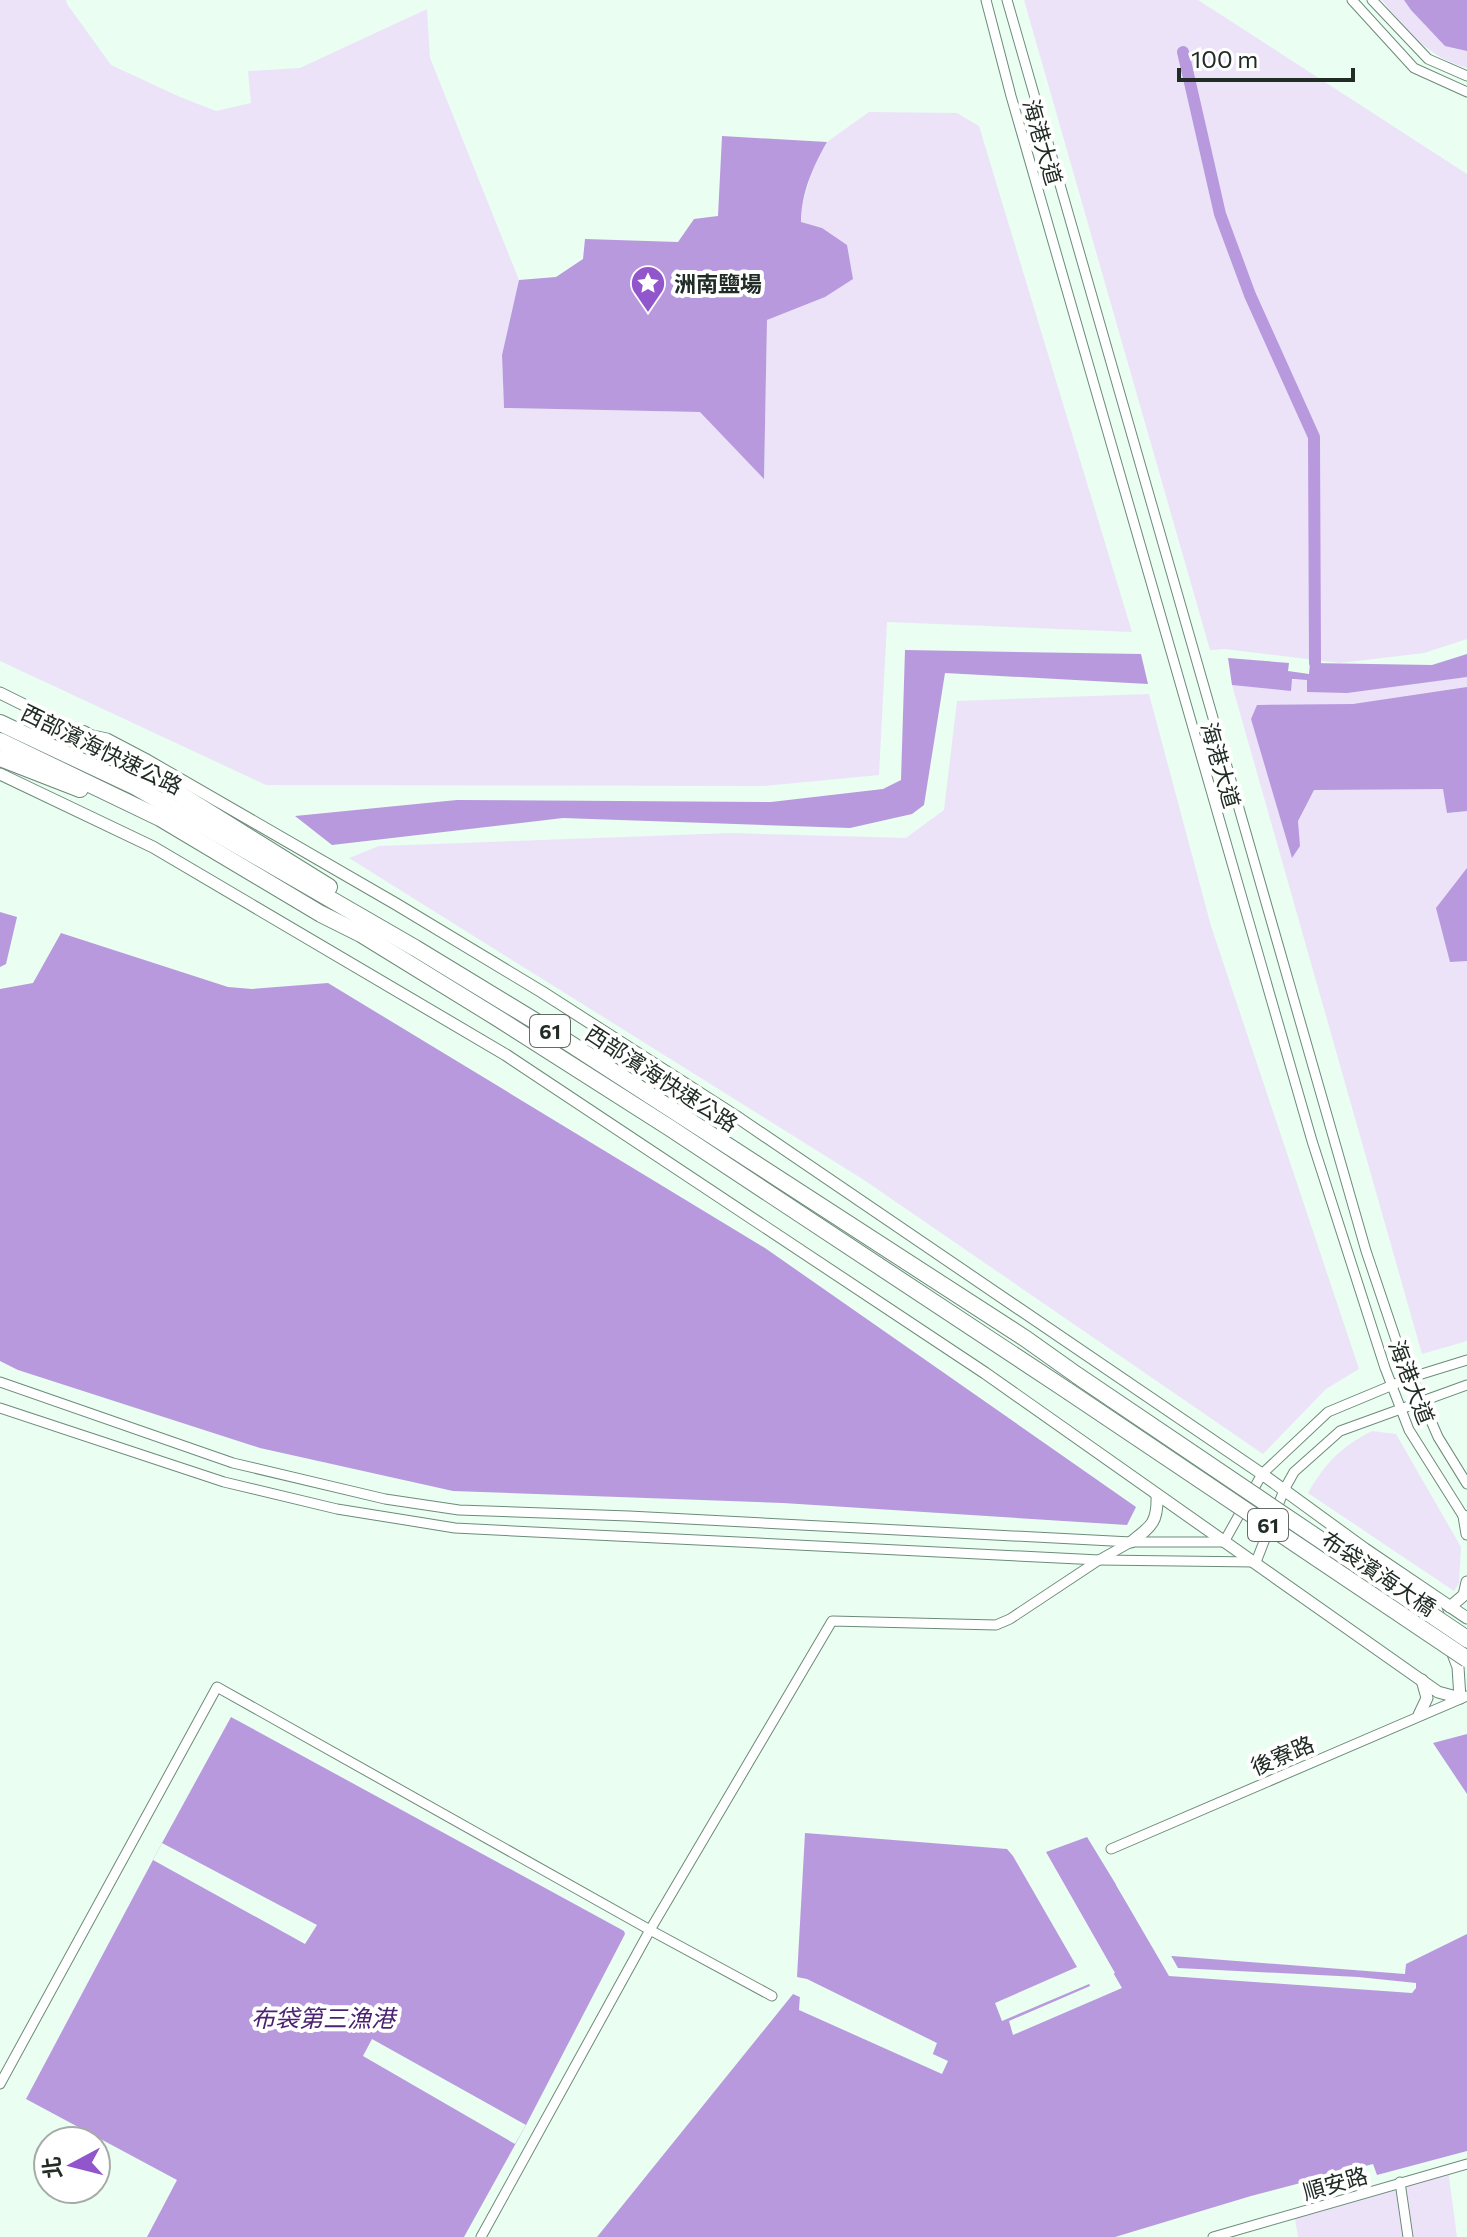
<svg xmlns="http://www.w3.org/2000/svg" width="1467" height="2237" font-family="Commissioner,'Noto Sans TC',sans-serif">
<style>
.green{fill:#ece3f9}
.water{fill:#b899de}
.pier{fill:#eafef2}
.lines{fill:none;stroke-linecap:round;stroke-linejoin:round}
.canal{stroke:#b899de;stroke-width:12}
.minor-casing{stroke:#6c8b79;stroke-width:11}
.tertiary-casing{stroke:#6c8b79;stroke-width:13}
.trunk-casing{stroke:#6c8b79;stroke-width:18}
.minor{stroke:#fff;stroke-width:9}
.tertiary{stroke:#fff;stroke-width:11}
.trunk{stroke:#fff;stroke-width:16}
.trunk-bridge-casing{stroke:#6c8b79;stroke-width:18;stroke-linecap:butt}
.trunk-bridge{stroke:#fff;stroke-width:16}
.labels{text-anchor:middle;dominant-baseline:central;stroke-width:8;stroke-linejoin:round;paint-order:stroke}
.shield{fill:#fff;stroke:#636b66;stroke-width:2}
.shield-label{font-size:20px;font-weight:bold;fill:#202c25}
.street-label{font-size:22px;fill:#202c25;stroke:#fff}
.poi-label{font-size:22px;font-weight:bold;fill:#202c25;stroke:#fff;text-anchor:start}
.water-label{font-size:24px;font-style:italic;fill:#4b2171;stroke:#fff}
</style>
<rect width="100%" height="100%" fill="#eafef2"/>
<g class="green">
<path d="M0,0H66L67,4L111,65L180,97L216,111L251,103L248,71L300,68L427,9L430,58L519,280L502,355L504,408L701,412L764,478L767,320L825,297L822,228L801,223V209L814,164L827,142L869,112L957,113L979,126L1132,632L887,622L879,775L764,786L266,785L0,661Z"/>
<path d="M1024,0H1198L1467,174V639L1424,653L1340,663L1225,649L1210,650Z"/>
<path d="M1382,0H1467V68C1430,58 1404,30 1382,0Z"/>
<path d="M1467,667V1341L1422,1354L1232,685Z"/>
<path d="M1149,694L1211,926L1359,1369L1326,1389L1263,1454L864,1180L349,858L379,846L731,833L906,838L944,810L957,701Z"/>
<path d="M1372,1431L1396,1434L1461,1547L1459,1583L1454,1591L1308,1493C1326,1462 1341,1447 1372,1431Z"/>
<path d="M1448,2169L1457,2237H1298L1294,2213L1343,2204Z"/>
</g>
<g class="water">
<path d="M1404,0H1467V51L1445,46L1411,10Z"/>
<path d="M722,136L827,142C813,166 801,194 801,222L822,228L847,245L853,279L825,297L767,320L764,479L700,412L504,408L502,355L519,280L556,277L583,259L585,239L678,242L694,219L718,216Z"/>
<path d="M905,650L1141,654L1148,684L945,673L924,805L912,814L850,828L563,818L332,845L295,816L457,800L771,802L883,789L901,780Z"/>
<path d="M1467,654V677L1347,693L1307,692V680L1292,679L1291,691L1232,685L1228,658L1289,663L1288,671L1309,674L1310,663L1432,665Z"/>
<path d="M1467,687V811L1447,813L1443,789L1314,790L1298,821L1300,846L1292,858L1251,719L1257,705L1353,704Z"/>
<path d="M1467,868V961L1450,962L1436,908Z"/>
<path d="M0,912L17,917L6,964L0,967Z"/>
<path d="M61,933L228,987L252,989L328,983L765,1248L1136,1507L1127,1525L783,1503L453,1491L260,1448L18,1370L0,1361V989L33,983Z"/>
<path d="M231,1717L624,1931L625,1934L526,2125L464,2237H147L177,2180L26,2099L162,1843Z"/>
<path d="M1467,1734V1794L1433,1743Z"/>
<path d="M805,1833L1007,1849L1013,1856L1077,1967L995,2003L1002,2021L1115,1973L1046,1852L1087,1837L1159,1955L1405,1974L1406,1964L1467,1934V2151L1377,2175L1373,2164L1251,2196L1115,2237H597L793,1994L932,2056L937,2043L807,1979L797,1977Z"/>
</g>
<g class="pier">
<path d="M162,1843L317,1925L305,1944L153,1860Z"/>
<path d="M1056,1874L1122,1988L1013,2035L1009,2021L1090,1986L1088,1980L1109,1971Z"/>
<path d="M1120,1883L1161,1952H1169L1178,1968L1358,1977L1416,1983V1988L1412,1993L1169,1976L1116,1885Z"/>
<path d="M800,1995L809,1997L948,2061L942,2074L799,2010Z"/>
<path d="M372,2039L526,2125L515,2144L363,2056Z"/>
</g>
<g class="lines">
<path class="canal" d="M1183,52L1220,214L1250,295L1314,437L1315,663"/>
<g class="minor-casing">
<g id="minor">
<path d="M986,0L1011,96L1312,1141L1385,1368L1409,1430L1467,1522"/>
<path d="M1007,0L1366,1251L1396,1340L1438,1437L1467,1484"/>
<path d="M1352,0L1414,68L1467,92"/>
<path d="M1372,0L1428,59L1467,76"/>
<path d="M0,1382L233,1463L385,1499L459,1510L629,1516L1131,1542H1224L1262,1474L1328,1412L1412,1377L1467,1360"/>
<path d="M0,1408L224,1482L337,1509L455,1528L1099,1560L1256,1562L1284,1490L1294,1472L1340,1431L1467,1385"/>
<path d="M1111,1849L1467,1696"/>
<path d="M0,2084L217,1687L650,1930L772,1996"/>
<path d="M1400,2182L1408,2237"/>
<path d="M481,2237L650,1930L832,1621L996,1625L1010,1619L1099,1560L1131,1542"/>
<path d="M1213,2237L1467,2164"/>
</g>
</g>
<g class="tertiary-casing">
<g id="tertiary">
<path d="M0,693L83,734L107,739L145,759L396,904L542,992L740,1119L1262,1474L1365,1549L1467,1618"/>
<path d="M0,774L153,847L506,1055L985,1373L1438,1692L1460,1698L1458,1667L1436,1609L1422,1588"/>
<path d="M1464,1516L1467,1534"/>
<path d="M1131,1542C1152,1526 1158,1522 1157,1495"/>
<path d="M1450,1607L1464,1595L1467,1582"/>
<path d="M1419,1715L1427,1698L1422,1680"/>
</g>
</g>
<g class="trunk-casing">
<g id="trunk">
<path d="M0,723L136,787L415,948L535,1021L1026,1339L1078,1376"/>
<path d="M83,734L329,887"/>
<path d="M0,741L160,818L321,914L361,934L499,1019L670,1128L1068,1391"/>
<path d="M0,758L80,789"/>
</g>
</g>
<use href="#minor" class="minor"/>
<use href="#tertiary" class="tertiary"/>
<use href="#trunk" class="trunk"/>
<g class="trunk-bridge-casing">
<g id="trunk-bridge">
<path d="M1078,1376L1467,1639"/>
<path d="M1068,1391L1467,1659"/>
</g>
</g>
<use href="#trunk-bridge" class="trunk-bridge"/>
</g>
<defs>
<g id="sight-pin" transform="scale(1.8)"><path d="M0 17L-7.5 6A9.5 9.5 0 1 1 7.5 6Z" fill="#9155cc" stroke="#fff"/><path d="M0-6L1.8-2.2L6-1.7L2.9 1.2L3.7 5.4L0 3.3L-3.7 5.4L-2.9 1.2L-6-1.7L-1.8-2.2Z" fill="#fff"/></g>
</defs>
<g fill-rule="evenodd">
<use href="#sight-pin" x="648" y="283"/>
</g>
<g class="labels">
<g class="shield">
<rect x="530" y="1015" width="40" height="32" rx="6"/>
<rect x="1248" y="1509" width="40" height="32" rx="6"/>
</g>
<g class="shield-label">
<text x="550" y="1031">61</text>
<text x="1268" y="1525">61</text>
</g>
<g class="street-label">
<text transform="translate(1043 142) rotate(74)">海港大道</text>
<text transform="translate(102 749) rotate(26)">西部濱海快速公路</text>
<text transform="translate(1221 765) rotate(74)">海港大道</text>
<text transform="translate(662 1078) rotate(33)">西部濱海快速公路</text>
<text transform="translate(1412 1382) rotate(69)">海港大道</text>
<text transform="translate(1379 1573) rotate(34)">布袋濱海大橋</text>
<text transform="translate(1282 1755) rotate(-23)">後寮路</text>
<text transform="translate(1335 2183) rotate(-16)">順安路</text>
</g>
<g class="poi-label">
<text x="674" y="283">洲南鹽場</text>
</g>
<g class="water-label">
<text x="323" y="2017">布袋第三漁港</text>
</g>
</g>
<g transform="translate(72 2165) rotate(263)"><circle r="38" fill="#ffffff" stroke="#a6aba8" stroke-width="2"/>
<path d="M0-6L14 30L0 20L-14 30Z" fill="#9155cc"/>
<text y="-12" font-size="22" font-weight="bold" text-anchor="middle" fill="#202c25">北</text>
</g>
<path d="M1179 68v12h174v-12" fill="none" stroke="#202c25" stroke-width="4"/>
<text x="1191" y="68" font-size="24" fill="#202c25" stroke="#ffffff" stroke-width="6" paint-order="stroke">100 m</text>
</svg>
